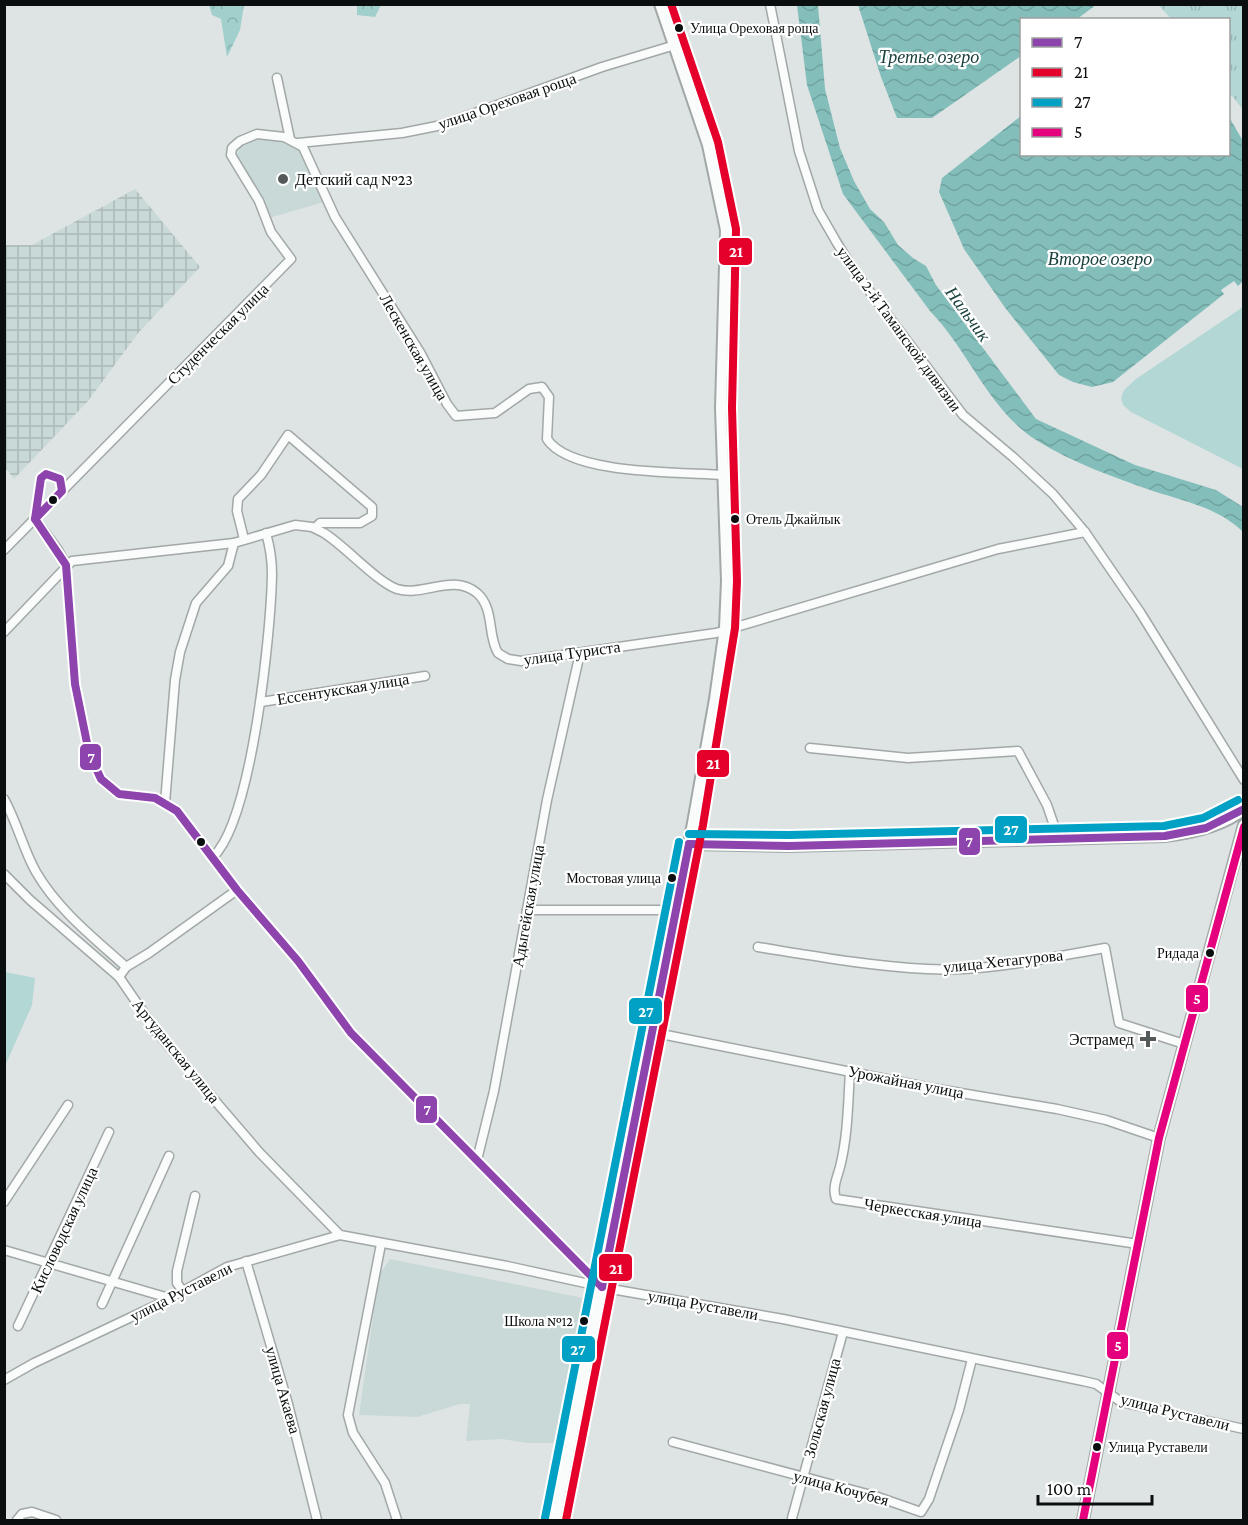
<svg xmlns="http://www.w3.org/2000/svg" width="1248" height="1525" font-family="'Crimson Pro',serif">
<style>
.built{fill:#c9d9d8}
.industrial{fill:url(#industrial-grid)}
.grass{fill:#b2d7d4}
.forest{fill:url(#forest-crowns)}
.park{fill:url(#park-tufts)}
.water{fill:url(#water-waves)}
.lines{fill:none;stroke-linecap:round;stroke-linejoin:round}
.minor-casing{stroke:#a2a7a7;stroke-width:11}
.tertiary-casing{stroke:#a2a7a7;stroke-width:14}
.minor{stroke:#fafbfb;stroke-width:8}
.tertiary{stroke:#fafbfb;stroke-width:10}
.bus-1-casing{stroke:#fff;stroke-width:12}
.bus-2-casing{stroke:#fff;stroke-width:12}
.bus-3-casing{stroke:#fff;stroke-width:12}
.bus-4-casing{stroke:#fff;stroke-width:12}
.bus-1{stroke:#8e44ad;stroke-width:8}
.bus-2{stroke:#e4002b;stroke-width:8}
.bus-3{stroke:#00a1c4;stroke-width:8}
.bus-4{stroke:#e5007d;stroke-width:8}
.bus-dot{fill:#0a0e0e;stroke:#fff;stroke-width:2}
.poi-dot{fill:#545959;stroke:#fff;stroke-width:2}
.labels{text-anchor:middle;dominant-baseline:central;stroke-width:4.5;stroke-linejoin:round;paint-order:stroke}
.bus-label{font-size:14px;fill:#0a0e0e;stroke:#fff;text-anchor:start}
.street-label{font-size:16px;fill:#0a0e0e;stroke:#fff}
.poi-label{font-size:16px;fill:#0a0e0e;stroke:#fff;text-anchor:start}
.water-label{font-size:18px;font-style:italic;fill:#1a403e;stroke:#fff}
.line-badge{stroke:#fff;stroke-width:2}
.badge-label{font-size:16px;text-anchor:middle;font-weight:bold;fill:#fff}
</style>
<defs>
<pattern id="industrial-grid" width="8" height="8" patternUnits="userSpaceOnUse" patternTransform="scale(1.5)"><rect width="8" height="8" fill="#c9d9d8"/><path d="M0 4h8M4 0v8" fill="none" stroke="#abb9b8"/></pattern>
<pattern id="forest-crowns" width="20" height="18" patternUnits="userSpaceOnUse" patternTransform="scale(1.5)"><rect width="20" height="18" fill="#a0cfcc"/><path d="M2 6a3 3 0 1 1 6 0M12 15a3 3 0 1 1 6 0" fill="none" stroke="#88b1ae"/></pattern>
<pattern id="park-tufts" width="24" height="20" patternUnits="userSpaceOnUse" patternTransform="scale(1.5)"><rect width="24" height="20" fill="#b2d7d4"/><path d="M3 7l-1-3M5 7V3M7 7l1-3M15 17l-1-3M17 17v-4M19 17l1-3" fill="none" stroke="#98b7b5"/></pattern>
<pattern id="water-waves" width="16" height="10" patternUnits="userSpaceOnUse" patternTransform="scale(1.5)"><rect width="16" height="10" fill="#83beba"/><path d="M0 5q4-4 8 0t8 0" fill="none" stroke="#70a29f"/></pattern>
</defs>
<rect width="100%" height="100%" fill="#dee4e4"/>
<g class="built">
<path d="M276,136L302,151L324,202L269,218L236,156L243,143L252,138Z"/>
<path d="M390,1259L583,1298L554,1443H528L502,1439L466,1441L470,1404H460L417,1417L359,1415L379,1275Z"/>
</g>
<path class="industrial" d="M135,189L200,267L139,332L88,401L14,479L7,470L4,471L5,245H32Z"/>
<g class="grass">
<path d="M1243,307V469L1131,412L1123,405L1121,398L1124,390L1136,379Z"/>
<path d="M5,972L35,978L32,1005L5,1066Z"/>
</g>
<g class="forest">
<path d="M209,5H244L240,30L227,57L221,19L212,15Z"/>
<path d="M357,5V4L381,5L375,17L357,15Z"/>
</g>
<path class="park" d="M1159,5H1243V110L1229,92L1228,20L1171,19Z"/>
<g class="water">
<path d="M797,5H818L825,89L840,148L854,181L870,209L884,222L898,245L913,258L926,266L936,285L1036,419L1135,465L1216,490L1243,507V532C1219,508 1184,501 1153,491C1113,477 1073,463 1036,440C988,409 969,351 930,311L843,194L807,85Z"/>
<path d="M858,5V4L1096,5L1077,19L1022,20L1021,56L932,118H897L881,77Z"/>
<path d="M1021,116L1022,154H1228L1229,117L1243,141V281L1238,286L1234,281L1221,290L1224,294L1113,382L1092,387L1073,382L1059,375L1006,309L964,249L939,192L942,178Z"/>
</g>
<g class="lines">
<g class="minor-casing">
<g id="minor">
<path d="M770,4L799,151L818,210L837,243L855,272L963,415L1013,457L1053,494L1085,532L1140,612L1244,780"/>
<path d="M277,78L290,139"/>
<path d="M298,143L402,133L442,125L602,67L675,45"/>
<path d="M35,519L58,550L66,565L75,684L89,753L101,779L119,794L155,798L177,811L237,890L298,961L351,1033L602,1287"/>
<path d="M244,539L237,511L238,499L261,475L288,435L372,507V516L360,523H320L315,528"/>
<path d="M4,550L291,259L271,232L259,201L231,155L232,148L240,141L257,134L284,137L303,147L335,217L421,354L447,404L456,416L495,413L529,389L542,387L549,397L547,439C570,475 681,472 723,475"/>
<path d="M4,632L72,561L234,543L295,525L312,527L324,533C345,546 377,582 397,589C424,597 452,573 477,593C495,609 487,635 498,653L508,659L521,661L716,633L998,549L1085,532"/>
<path d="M261,702L425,676"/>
<path d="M810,748L908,758L1018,751L1047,805L1059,840"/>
<path d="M4,799C17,822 23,849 36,872C58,910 94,938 126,967"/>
<path d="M165,803L175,680L180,652L196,603L228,566L234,543"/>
<path d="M213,857C252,820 271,632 272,574C272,560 270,547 266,533"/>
<path d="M4,874L30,900L119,977L157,1032L193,1075L259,1152L340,1235"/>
<path d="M527,910H675"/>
<path d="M758,947C814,956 870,966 927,969C986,972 1047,958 1105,948L1119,1023L1184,1044"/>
<path d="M119,977L126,967L149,953L237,890"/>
<path d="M651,1032L931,1088L1057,1109L1106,1120L1159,1138"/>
<path d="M850,1071C848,1103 848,1135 840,1167C837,1178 832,1188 836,1199L1138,1244"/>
<path d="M477,1160L494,1091L547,800L580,653"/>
<path d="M4,1202L68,1105"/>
<path d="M381,1244L348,1415L353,1433L385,1483L397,1520"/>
<path d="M4,1250L169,1298"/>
<path d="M246,1261L288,1404L317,1520"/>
<path d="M182,1290L177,1283V1271L195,1196"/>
<path d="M102,1304L169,1156"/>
<path d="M18,1326L109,1132"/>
<path d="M4,1380L34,1363L161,1303L227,1267L340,1235L507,1266L617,1290L783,1319L1083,1381L1096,1384L1121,1402L1244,1429"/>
<path d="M673,1442L875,1496L921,1512L929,1499L959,1410L972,1359"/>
<path d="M792,1518L843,1332"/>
<path d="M17,1520L22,1514L32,1512L56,1520"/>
</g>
</g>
<g class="tertiary-casing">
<g id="tertiary">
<path d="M689,844L789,846L1165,836C1191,833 1223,826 1244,809"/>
<path d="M555,1520L693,823L715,699L725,628L727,581L721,408L726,230L708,145L660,4"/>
<path d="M1083,1520L1159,1138L1244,825"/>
</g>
</g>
<use href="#minor" class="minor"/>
<use href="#tertiary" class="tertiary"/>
<g class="bus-1-casing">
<g id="bus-1">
<path d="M46,474L60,479L62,491L35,519L41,478Z"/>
<path d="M35,519L66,565L75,684L89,753L101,779L119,794L155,798L177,811L237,890L298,961L351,1033L602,1287"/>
<path d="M689,844L789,846L1165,836L1206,828L1244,809"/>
<path d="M602,1287L689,844"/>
</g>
</g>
<g class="bus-2-casing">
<path id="bus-2" d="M566,1520L703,825L735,628L737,581L732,408L736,229L718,142L671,4"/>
</g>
<g class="bus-3-casing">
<g id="bus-3">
<path d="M689,834L789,835L1164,826L1203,818L1238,800"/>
<path d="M545,1518L679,842"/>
</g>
</g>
<g class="bus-4-casing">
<path id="bus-4" d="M1083,1520L1159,1138L1244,827"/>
</g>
<use href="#bus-1" class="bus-1"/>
<use href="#bus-2" class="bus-2"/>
<use href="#bus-3" class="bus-3"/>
<use href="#bus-4" class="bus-4"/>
</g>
<g class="bus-dot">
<circle cx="679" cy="28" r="5"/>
<circle cx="53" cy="500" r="5"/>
<circle cx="735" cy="519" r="5"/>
<circle cx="201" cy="842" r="5"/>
<circle cx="672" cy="878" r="5"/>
<circle cx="1210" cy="953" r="5"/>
<circle cx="584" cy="1321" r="5"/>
<circle cx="1097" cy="1447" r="5"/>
</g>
<g class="poi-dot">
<circle cx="283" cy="179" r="6"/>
<path d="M1145 1030h6v6h6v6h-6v6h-6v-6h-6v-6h6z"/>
</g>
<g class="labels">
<g class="bus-label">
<text x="690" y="28">Улица Ореховая роща</text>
<text x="746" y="519">Отель Джайлык</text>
<text x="661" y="878" text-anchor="end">Мостовая улица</text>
<text x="1199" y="953" text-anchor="end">Ридада</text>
<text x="573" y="1321" text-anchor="end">Школа №12</text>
<text x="1108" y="1447">Улица Руставели</text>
</g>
<g class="street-label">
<text transform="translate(507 101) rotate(-19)">улица Ореховая роща</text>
<text transform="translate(899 329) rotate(54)">улица 2-й Таманской дивизии</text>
<text transform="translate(218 334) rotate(-45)">Студенческая улица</text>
<text transform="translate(414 347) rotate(60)">Лескенская улица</text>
<text transform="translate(572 653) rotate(-8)">улица Туриста</text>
<text transform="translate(343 689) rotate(-9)">Ессентукская улица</text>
<text transform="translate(528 906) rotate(-80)">Адыгейская улица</text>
<text transform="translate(1003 961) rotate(-6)">улица Хетагурова</text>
<text transform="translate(176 1051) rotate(51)">Аргуданская улица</text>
<text transform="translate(906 1082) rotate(11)">Урожайная улица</text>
<text transform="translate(923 1213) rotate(9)">Черкесская улица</text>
<text transform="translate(64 1230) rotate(-65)">Кисловодская улица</text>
<text transform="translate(181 1292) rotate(-27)">улица Руставели</text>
<text transform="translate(703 1305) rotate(10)">улица Руставели</text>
<text transform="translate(283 1390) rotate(74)">улица Акаева</text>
<text transform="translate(822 1408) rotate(-75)">Зольская улица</text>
<text transform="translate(1175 1412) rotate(14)">улица Руставели</text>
<text transform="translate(841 1488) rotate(15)">улица Кочубея</text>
</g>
<g class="poi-label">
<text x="295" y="179">Детский сад №23</text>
<text x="1134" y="1039" text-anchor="end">Эстрамед</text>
</g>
<g class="water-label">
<text x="929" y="57">Третье озеро</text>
<text x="1100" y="259">Второе озеро</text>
<text transform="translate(968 314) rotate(54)">Нальчик</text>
</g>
</g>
<g class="line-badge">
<rect x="718" y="237" width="35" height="29" rx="6" fill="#e4002b"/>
<rect x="79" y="743" width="23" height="28" rx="6" fill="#8e44ad"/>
<rect x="696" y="749" width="34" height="29" rx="6" fill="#e4002b"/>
<rect x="994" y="815" width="34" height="29" rx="6" fill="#00a1c4"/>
<rect x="958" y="827" width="23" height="29" rx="6" fill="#8e44ad"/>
<rect x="1185" y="984" width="24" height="29" rx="6" fill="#e5007d"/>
<rect x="628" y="997" width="35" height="28" rx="6" fill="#00a1c4"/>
<rect x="415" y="1095" width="23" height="29" rx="6" fill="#8e44ad"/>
<rect x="598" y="1253" width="35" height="29" rx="6" fill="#e4002b"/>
<rect x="1106" y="1331" width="23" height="29" rx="6" fill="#e5007d"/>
<rect x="561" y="1335" width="35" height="28" rx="6" fill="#00a1c4"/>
</g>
<g class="badge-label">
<text x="736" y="257">21</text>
<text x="91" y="763">7</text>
<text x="713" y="769">21</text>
<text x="1011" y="835">27</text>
<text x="969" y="847">7</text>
<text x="1197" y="1004">5</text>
<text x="646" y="1017">27</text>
<text x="427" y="1115">7</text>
<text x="616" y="1274">21</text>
<text x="1118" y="1351">5</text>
<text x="578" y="1355">27</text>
</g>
<rect width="1248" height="1525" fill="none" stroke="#0a0e0e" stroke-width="12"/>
<rect x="1020" y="18" width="210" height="138" fill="#ffffff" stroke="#9d9f9f" stroke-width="1.5"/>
<rect x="1032" y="38" width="30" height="9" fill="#8e44ad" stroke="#9d9f9f" stroke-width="1.5"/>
<text x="1074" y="48" font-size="18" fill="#0a0e0e">7</text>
<rect x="1032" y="68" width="30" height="9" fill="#e4002b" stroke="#9d9f9f" stroke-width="1.5"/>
<text x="1074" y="78" font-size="18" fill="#0a0e0e">21</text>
<rect x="1032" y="98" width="30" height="9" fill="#00a1c4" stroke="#9d9f9f" stroke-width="1.5"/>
<text x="1074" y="108" font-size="18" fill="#0a0e0e">27</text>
<rect x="1032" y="128" width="30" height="9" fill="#e5007d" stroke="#9d9f9f" stroke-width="1.5"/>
<text x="1074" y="138" font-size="18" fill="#0a0e0e">5</text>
<path d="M1038 1495v9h114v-9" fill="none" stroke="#0a0e0e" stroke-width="3"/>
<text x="1047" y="1495" font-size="18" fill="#0a0e0e" stroke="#ffffff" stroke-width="4.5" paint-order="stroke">100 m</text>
</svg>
